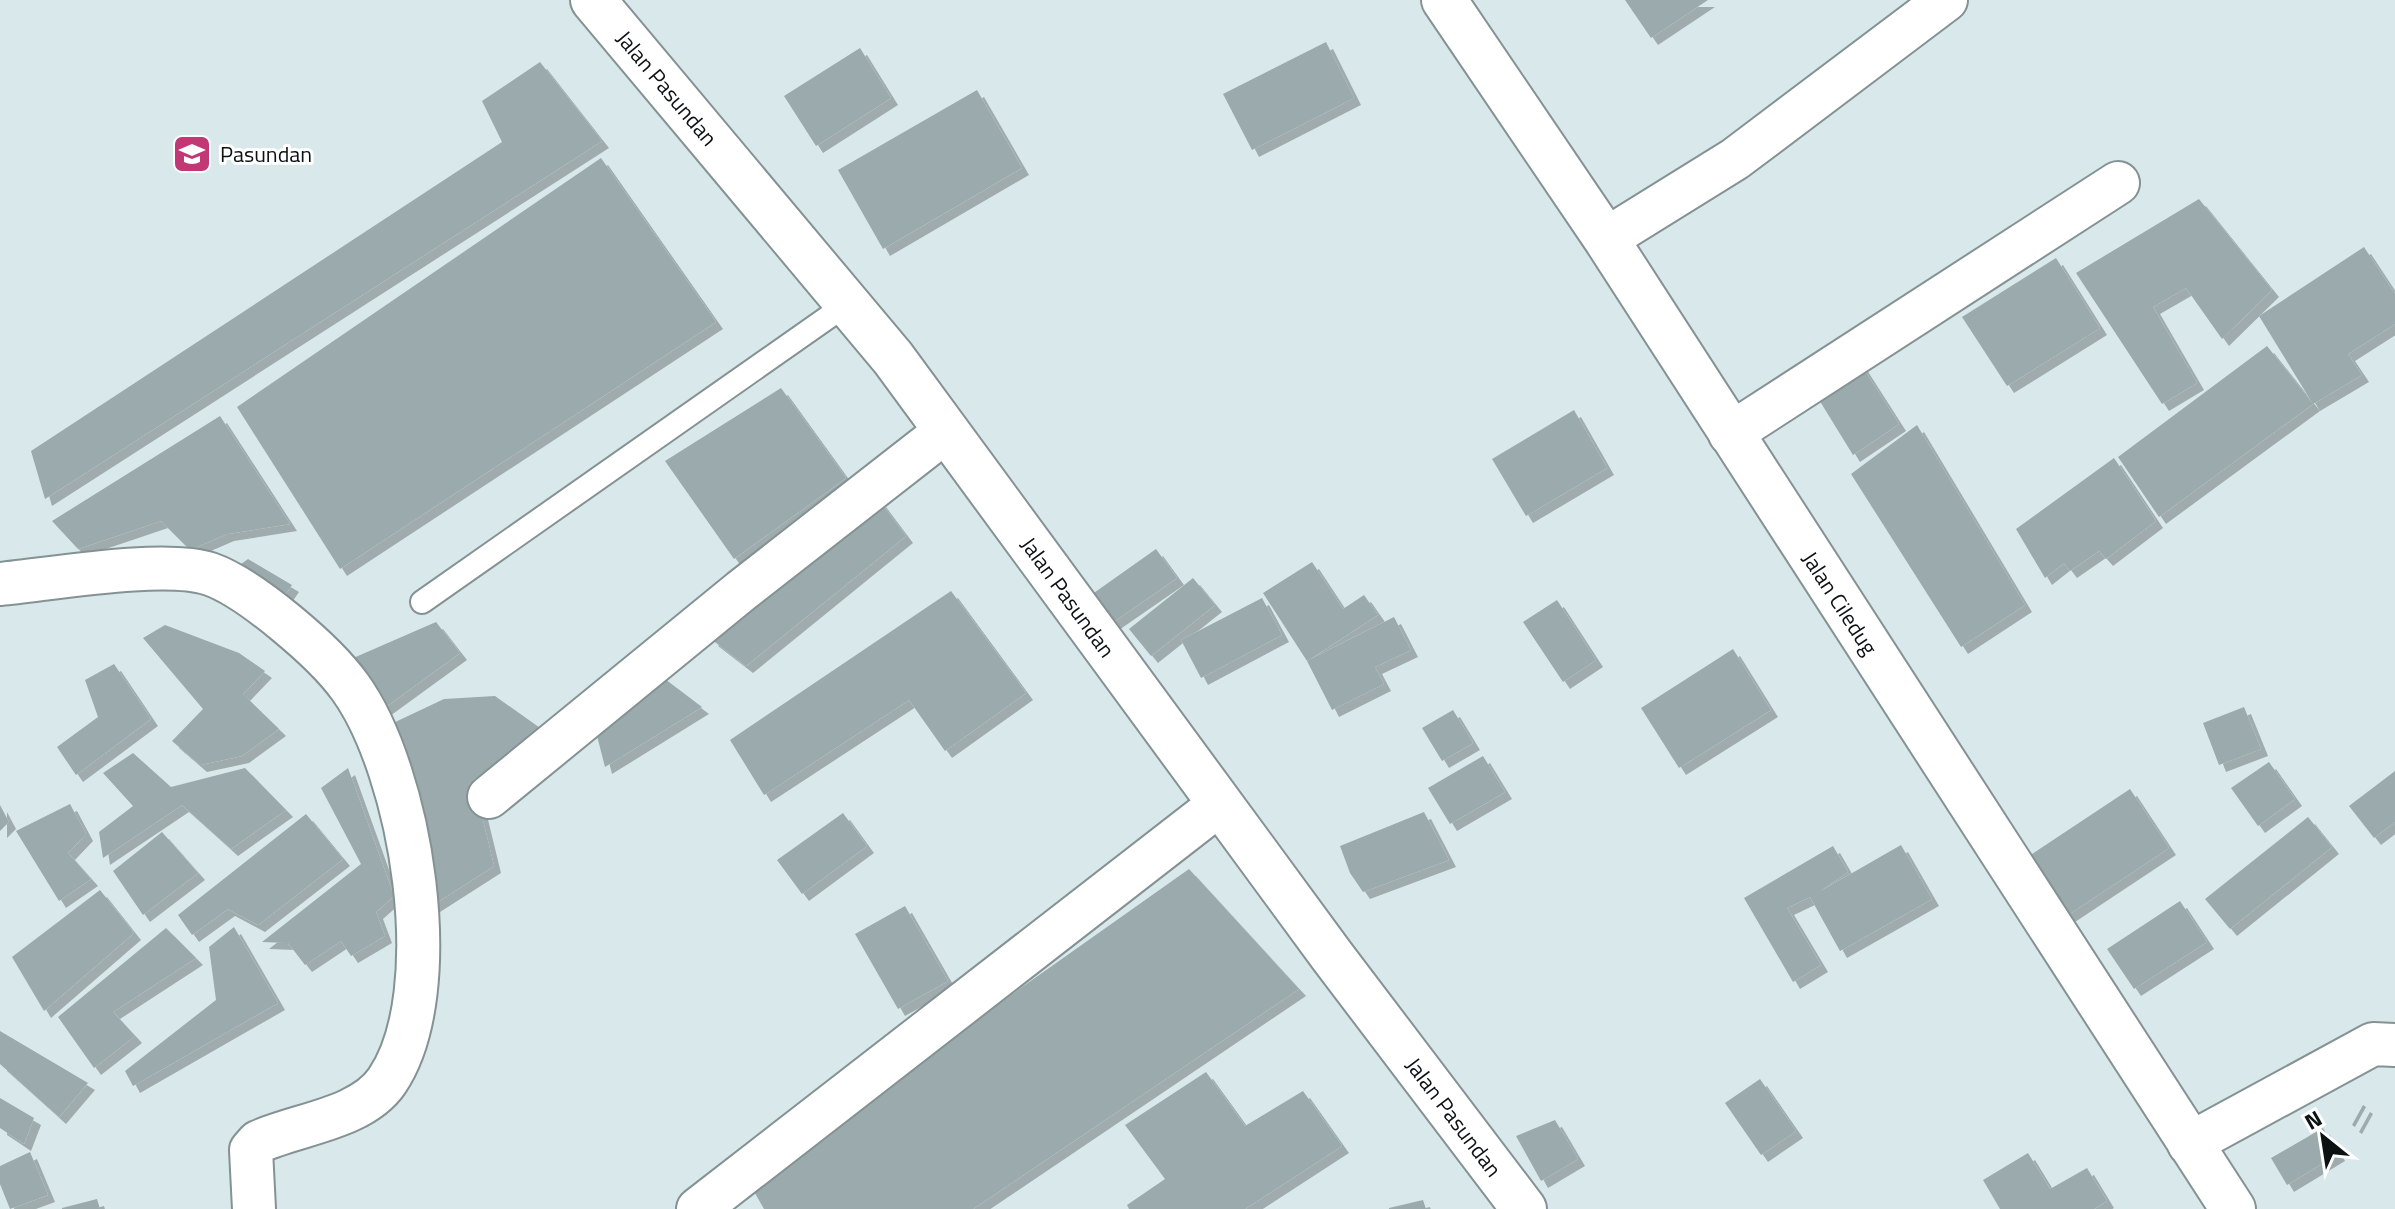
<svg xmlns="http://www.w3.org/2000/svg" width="2395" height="1209" font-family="'Titillium Web',sans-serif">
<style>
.building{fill:#9baaac;filter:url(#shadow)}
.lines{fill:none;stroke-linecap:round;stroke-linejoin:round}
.service-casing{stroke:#849294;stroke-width:26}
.minor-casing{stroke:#849294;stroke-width:46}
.tertiary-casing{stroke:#849294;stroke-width:48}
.secondary-casing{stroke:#849294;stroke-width:48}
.service{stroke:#fff;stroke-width:22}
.minor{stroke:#fff;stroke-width:42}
.tertiary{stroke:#fff;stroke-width:44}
.secondary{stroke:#fff;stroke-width:44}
.labels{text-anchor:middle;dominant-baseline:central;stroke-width:6;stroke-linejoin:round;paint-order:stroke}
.street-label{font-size:22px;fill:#0c1112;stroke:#fff}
.poi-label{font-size:22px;fill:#0c1112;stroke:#fff;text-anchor:start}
</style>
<defs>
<filter id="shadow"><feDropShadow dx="7" dy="7" stdDeviation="0" flood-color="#0004"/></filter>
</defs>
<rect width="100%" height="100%" fill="#d9e9eb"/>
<g class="building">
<path d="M1625,0H1708L1651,38Z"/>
<path d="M1326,42L1354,98L1252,150L1223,94Z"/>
<path d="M860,48L891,98L816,146L784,96Z"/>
<path d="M540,62L602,141L45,499L31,451L502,142L482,101Z"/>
<path d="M977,90L1022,168L883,249L838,170Z"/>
<path d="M601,158L716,322L340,569L237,407Z"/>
<path d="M2199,199L2272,290L2222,339L2186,288L2153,307L2197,383L2162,404L2076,273Z"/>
<path d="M2364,247L2395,294V324L2348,354L2362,375L2313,404L2159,517L2118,457L2267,346L2313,404L2259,316Z"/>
<path d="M2056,258L2100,328L2007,386L1962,317Z"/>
<path d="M1858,360L1899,424L1853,455L1813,390Z"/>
<path d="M781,388L846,478L734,559L665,461Z"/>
<path d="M1574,410L1607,468L1526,516L1492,459Z"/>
<path d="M220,416L290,524L227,534L190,550L161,521L78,549L52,521Z"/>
<path d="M1917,425L2025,605L1961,647L1851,474Z"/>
<path d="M2114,458L2156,521L2106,559L2099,551L2070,571L2064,563L2045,578L2016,529Z"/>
<path d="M879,500L906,536L746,666L711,639Z"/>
<path d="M1156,549L1177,578L1112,623L1091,595Z"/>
<path d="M248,559L292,585L283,598L237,567Z"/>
<path d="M1312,562L1343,609L1364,595L1378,615L1307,661L1263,593Z"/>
<path d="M1193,578L1215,605L1151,656L1129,629Z"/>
<path d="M951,591L1026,693L945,751L909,700L764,795L730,740Z"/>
<path d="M1262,598L1282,635L1201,678L1181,640Z"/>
<path d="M1557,600L1596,660L1563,682L1523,622Z"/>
<path d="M1394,617L1411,650L1375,667L1384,684L1332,710L1307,661Z"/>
<path d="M436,622L460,653L383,709L351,659Z"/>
<path d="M165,625L239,653L265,671L243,694L279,729L242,756L200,765L172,741L203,709L143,638Z"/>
<path d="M1733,649L1771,710L1679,768L1641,708Z"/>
<path d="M114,664L151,719L76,775L57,747L98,717L85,680Z"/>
<path d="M665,679L702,707L605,767L595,728Z"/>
<path d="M495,696L543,730L473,780L494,866L433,905L391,724L444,699Z"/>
<path d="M2244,707L2261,749L2219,765L2203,723Z"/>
<path d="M1453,710L1473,743L1442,761L1422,728Z"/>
<path d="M133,753L171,787L245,768L286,810L231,849L182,805L103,858L99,832L133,806L103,773Z"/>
<path d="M1483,756L1505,792L1450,824L1428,788Z"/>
<path d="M2269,762L2295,799L2258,826L2231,788Z"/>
<path d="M348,768L394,896L376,912L385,936L351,956L341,941L305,965L288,943L262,942L361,864L321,788Z"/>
<path d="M2395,771V822L2374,838L2349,806Z"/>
<path d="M2130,789L2169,848L2065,917L2026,858Z"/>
<path d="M70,804L86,834L68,853L91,879L59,901L16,831Z"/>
<path d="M0,805L9,822L0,831Z"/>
<path d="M1424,812L1449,860L1363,892L1350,873L1340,846Z"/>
<path d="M843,813L867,846L802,894L777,860Z"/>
<path d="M306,814L343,859L258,925L228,909L192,935L178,915Z"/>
<path d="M2308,817L2332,847L2230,929L2205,899Z"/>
<path d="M162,832L198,873L143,915L113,871Z"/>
<path d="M1901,845L1932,899L1840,951L1810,897L1787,908L1821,965L1793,982L1744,898L1833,846L1848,872L1819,892Z"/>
<path d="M1189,869L1299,989L973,1209H764L748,1181Z"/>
<path d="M100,890L134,933L44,1011L12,957Z"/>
<path d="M2180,901L2207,942L2134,989L2107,949Z"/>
<path d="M905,906L948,981L898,1009L855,934Z"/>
<path d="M234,927L278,1003L133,1086L125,1071L216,1000L209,947Z"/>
<path d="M166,928L196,958L113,1012L135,1036L94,1068L58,1017Z"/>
<path d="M0,1031L88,1083L59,1117L0,1064Z"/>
<path d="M1206,1072L1245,1126L1303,1091L1342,1146L1245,1209H1129L1127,1205L1165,1179L1125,1125Z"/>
<path d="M1760,1079L1796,1131L1761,1155L1725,1103Z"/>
<path d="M0,1098L34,1118L24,1144L0,1128Z"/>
<path d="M2363,1105L2366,1107L2355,1127L2352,1125Z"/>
<path d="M1555,1120L1578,1159L1541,1181L1516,1136Z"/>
<path d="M2323,1128L2338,1154L2287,1185L2271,1158Z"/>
<path d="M30,1152L48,1195L10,1209L0,1184V1166Z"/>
<path d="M2028,1153L2050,1189L2087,1168L2107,1201L2094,1209H2000L1983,1180Z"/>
<path d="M97,1199L100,1209H62V1208Z"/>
<path d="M1423,1200L1426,1209H1389V1208Z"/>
</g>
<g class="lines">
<g class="service-casing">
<path id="service" d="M422,602L847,304"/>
</g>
<g class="minor-casing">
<g id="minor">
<path d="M1606,239L1735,159L1946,0"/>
<path d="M1730,434L2118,183"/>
<path d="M0,584C52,579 164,559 210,574C250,588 325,652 350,687C411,771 448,991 387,1081C361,1119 297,1124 258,1142L251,1150L254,1209"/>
<path d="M489,797L741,591L946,431"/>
<path d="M2189,1144L2373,1044L2395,1045"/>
<path d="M698,1209L1220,804"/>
</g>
</g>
<g class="tertiary-casing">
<path id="tertiary" d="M593,0L893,358L1332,956L1524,1209"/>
</g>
<g class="secondary-casing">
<path id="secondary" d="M1444,0L1606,239L2233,1209"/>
</g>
<use href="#service" class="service"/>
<use href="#minor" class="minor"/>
<use href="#tertiary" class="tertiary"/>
<use href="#secondary" class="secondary"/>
</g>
<defs>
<g id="school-square" transform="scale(2)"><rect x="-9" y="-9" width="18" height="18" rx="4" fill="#c13875" stroke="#fff"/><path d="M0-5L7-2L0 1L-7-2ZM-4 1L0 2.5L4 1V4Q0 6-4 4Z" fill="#fff"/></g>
</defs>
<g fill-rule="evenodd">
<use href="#school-square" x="192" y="154"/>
</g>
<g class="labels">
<g class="street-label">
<text transform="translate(667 88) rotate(50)">Jalan Pasundan</text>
<text transform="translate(1068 597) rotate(54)">Jalan Pasundan</text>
<text transform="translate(1840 603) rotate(57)">Jalan Ciledug</text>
<text transform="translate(1454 1117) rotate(53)">Jalan Pasundan</text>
</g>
<g class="poi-label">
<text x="220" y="154">Pasundan</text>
</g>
</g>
<g transform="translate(2323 1137) rotate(330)" stroke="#ffffff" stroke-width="6" paint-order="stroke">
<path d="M0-6L14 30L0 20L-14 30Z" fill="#0c1112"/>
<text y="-12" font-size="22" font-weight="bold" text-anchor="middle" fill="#0c1112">N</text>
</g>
</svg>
